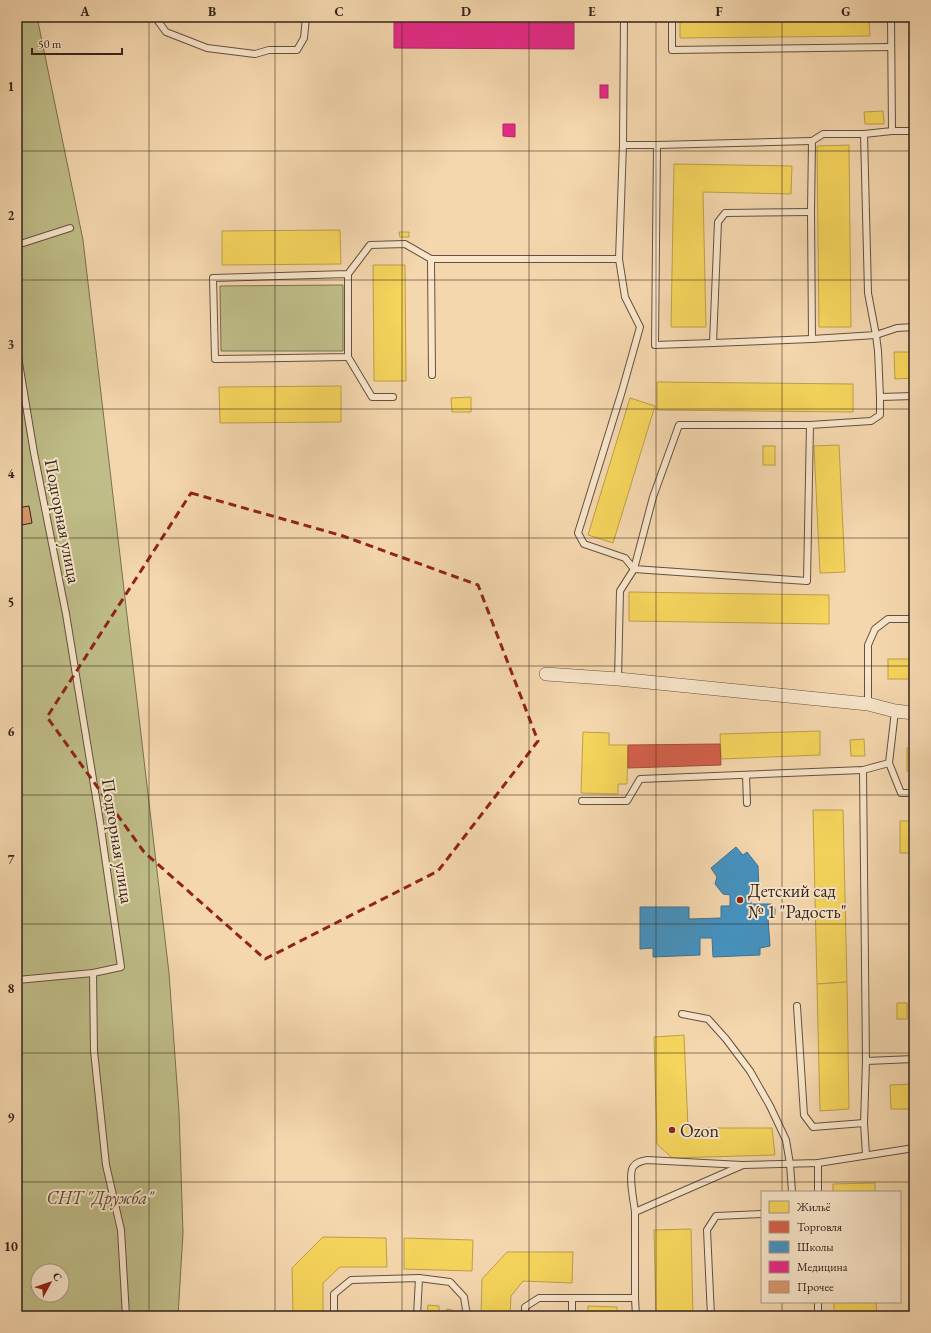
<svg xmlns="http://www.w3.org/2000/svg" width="931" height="1333" font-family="'EB Garamond',serif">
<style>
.green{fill:#bfbd88;stroke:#7a7052;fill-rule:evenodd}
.homes{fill:#f6d55c;stroke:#bca049}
.shops{fill:#d6604d;stroke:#a54e3e}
.schools{fill:#4393c3;stroke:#3e7291}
.health{fill:#e7298a;stroke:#b12869}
.building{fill:#db976d;stroke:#34241c}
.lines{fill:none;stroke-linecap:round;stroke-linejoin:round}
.lane-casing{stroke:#645140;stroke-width:8}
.street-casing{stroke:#645140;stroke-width:14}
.lane{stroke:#f8e5ca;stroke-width:6}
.street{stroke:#f8e5ca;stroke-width:13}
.marked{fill:none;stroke:#8f2418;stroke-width:3;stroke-dasharray:8 5;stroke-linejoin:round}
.grid{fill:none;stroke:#34241c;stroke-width:1;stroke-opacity:0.55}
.poi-dot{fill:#8f2418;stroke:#f8e5ca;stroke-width:1.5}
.labels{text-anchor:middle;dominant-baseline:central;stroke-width:4;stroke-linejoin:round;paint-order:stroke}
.street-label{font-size:18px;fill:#34241c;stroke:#f8e5ca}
.poi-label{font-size:18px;fill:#34241c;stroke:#f8e5ca;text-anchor:start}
.park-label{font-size:18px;font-style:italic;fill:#574a37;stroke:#f8e5ca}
.neatline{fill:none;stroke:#34241c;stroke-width:1.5}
.grid-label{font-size:13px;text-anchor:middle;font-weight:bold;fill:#34241c}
</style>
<rect width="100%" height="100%" fill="#f5d7ae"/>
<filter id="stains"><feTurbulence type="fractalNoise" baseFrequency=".005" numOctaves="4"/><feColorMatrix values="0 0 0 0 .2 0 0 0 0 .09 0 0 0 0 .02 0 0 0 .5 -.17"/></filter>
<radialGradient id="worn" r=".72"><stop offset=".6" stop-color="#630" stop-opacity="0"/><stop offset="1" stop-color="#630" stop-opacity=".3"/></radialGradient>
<g class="green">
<path d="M17,17H37L83,240L169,973L179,1112L183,1233L178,1316H17ZM38,1271H62V1295H38Z"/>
<path d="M343,285V351H221L220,286Z"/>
</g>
<g class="homes">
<path d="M680,17H869L870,36L680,38Z"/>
<path d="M883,111L884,124H865L864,112Z"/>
<path d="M849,145L851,327H819L817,146Z"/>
<path d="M674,164L792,166L791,194L703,192L706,327H671Z"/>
<path d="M340,230L341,264L222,265V231Z"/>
<path d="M399,232H409V237H400Z"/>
<path d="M373,265H405L406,381H374Z"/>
<path d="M894,352H914V378L895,379Z"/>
<path d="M657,382L853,384V412L657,410Z"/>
<path d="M341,386V422L220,423L219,387Z"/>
<path d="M471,397V412H452L451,398Z"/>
<path d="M630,398L655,406L613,543L588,535Z"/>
<path d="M839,445L845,572L820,573L814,446Z"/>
<rect x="763" y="446" width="12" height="19"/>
<rect x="910" y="583" width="4" height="18"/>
<path d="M629,592L829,595V624L629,621Z"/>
<rect x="888" y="659" width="26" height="20"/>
<path d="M820,731V755L721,759L720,734Z"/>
<path d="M583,732L609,733V745H628L627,784H618V794L581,793Z"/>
<path d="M864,739L865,756H851L850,740Z"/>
<rect x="907" y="748" width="7" height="23"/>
<path d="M813,810H843L847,982L817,984Z"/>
<rect x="900" y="821" width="11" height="32"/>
<path d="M847,982L849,1109L820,1111L817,984Z"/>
<rect x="897" y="1003" width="10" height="16"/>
<path d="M684,1035L688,1128H772L775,1155L672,1158L657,1144L654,1037Z"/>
<path d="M914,1084V1109H891L890,1085Z"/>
<path d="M875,1183V1192H833V1184Z"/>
<path d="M691,1229L693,1316H656L654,1230Z"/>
<path d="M323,1237L386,1238L387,1267H340L323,1283V1316H293L292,1268Z"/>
<path d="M404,1238L473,1240L472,1271L404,1269Z"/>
<path d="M507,1252H573L572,1283L523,1281L511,1296L510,1316H481L482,1279Z"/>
<path d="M834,1302H876L877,1316H834Z"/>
<path d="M428,1305L439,1306V1316H427Z"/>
<path d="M588,1306L617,1307V1316H588Z"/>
<path d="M447,1309L452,1310V1316H446Z"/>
</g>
<path class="shops" d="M720,744L721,765L628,768V745Z"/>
<path class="schools" d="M736,847L743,855L747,852L758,866L759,892H750L751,904H772L775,909V914L773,918H768L770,946L760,948V955L713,957L712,938H700V955L653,957V948L640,949V907H689V919L721,918V906H730V895L723,894L715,884L717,877L711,868Z"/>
<g class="health">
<rect x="391" y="17" width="29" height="2"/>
<path d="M394,22L574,23V49L394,48Z"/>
<rect x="600" y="85" width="8" height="13"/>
<path d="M503,124H515V137L503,136Z"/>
</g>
<path class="building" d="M29,506L32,523L17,526V508Z"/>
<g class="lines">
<g class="lane-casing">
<g id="lane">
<path d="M155,17L166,32L207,48L255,54L269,50H297L304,38L306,17"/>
<path d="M672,17V50L891,47"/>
<path d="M892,131H914"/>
<path d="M623,145H657"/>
<path d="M811,212L725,213L718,222L713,343L812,339L876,335L868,293L864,134L892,131L891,17"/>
<path d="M17,245L70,228"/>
<path d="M431,259L432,375"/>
<path d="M348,274L213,278L215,359L348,357V274L370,245L405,244L431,259H619L623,145L624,17"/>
<path d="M914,327L897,328L876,335L878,351L880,397L914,396"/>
<path d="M812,339L811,212L812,141L823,134H864"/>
<path d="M713,343L655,345L657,145L812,141"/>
<path d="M17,351L34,453L66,614L100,822L121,967L93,973L94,1051L106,1165L121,1230L126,1316"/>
<path d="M348,357L372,397H393"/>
<path d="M810,425L807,581L634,569L653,497L679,425H810L871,421L880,415V397"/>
<path d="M618,679L620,591L634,569L625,558L584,544L578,533L622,391L640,327L625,297L619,259"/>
<path d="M868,704V645L875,629L888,619H914"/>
<path d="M895,711L889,763L901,793H914"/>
<path d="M863,770L866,1061L864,1123L866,1155"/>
<path d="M746,775L747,803"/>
<path d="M582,801H627L640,779L863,770L889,763"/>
<path d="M17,980L93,973"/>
<path d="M797,1006L804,1115L813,1127L864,1123"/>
<path d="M682,1014L708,1019L726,1039L750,1071L770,1106L786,1140L790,1164L792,1192"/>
<path d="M866,1061L914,1059"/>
<path d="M818,1192V1163"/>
<path d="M635,1212C634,1202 628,1175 633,1167C636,1162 642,1161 647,1160L742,1165"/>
<path d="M635,1298L636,1316"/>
<path d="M334,1316V1294L351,1280L419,1278L450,1282L464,1297L467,1316"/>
<path d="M417,1316L419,1278"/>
<path d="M525,1316V1307L539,1298H635V1212L743,1165L818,1163L914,1148"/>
<path d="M572,1316V1298"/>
<path d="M711,1316L707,1230L716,1216L762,1214"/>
<path d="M818,1316V1302"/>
</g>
</g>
<g class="street-casing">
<path id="street" d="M546,674L618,679L868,704L895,711L914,713"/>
</g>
<use href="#lane" class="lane"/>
<use href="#street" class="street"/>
</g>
<path class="marked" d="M191,493L343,536L478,585L538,741L438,871L265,959L144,852L47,717Z"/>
<path class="grid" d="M149,17V1316M275,17V1316M402,17V1316M529,17V1316M656,17V1316M782,17V1192M17,151H914M17,280H914M17,409H914M17,538H914M17,666H914M17,795H914M17,924H914M17,1053H914M17,1182H914M782,1302V1316"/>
<g class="poi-dot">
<circle cx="740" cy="900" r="4"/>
<circle cx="672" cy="1130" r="4"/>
</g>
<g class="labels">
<g class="street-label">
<text transform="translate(63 521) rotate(79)">Подгорная улица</text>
<text transform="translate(118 841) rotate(81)">Подгорная улица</text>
</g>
<g class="poi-label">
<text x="748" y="890">Детский сад<tspan x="748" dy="21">№ 1 "Радость"</tspan></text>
<text x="680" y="1130">Ozon</text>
</g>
<g class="park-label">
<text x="100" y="1197">СНТ "Дружба"</text>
</g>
</g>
<rect width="931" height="1333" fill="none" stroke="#f5d7ae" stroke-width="44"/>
<rect x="761" y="1191" width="140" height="112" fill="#f8e5ca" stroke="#aa9884"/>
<rect x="769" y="1201" width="20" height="12" fill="#f6d55c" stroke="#aa9884"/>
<text x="797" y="1211" font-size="12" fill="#34241c">Жильё</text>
<rect x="769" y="1221" width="20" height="12" fill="#d6604d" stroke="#aa9884"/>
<text x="797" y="1231" font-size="12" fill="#34241c">Торговля</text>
<rect x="769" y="1241" width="20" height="12" fill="#4393c3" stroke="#aa9884"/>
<text x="797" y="1251" font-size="12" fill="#34241c">Школы</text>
<rect x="769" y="1261" width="20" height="12" fill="#e7298a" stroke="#aa9884"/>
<text x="797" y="1271" font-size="12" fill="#34241c">Медицина</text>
<rect x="769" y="1281" width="20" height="12" fill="#db976d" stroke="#aa9884"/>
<text x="797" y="1291" font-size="12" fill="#34241c">Прочее</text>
<g transform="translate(50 1283) rotate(50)"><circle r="19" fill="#f8e5ca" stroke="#aa9884"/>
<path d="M0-3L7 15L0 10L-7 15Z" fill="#8f2418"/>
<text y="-6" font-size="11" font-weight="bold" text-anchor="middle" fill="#34241c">С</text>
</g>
<path d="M32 48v6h90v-6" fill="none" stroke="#34241c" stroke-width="2"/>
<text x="38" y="48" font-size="12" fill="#34241c" stroke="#f8e5ca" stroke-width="3" paint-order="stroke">50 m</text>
<rect x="22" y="22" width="887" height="1289" class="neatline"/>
<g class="grid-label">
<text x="85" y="16">A</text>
<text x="212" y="16">B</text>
<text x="339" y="16">C</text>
<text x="466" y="16">D</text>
<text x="592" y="16">E</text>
<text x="719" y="16">F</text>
<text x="846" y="16">G</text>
<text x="11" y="91">1</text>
<text x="11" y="220">2</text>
<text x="11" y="349">3</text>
<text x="11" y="478">4</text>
<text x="11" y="607">5</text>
<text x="11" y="736">6</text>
<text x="11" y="864">7</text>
<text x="11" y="993">8</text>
<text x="11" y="1122">9</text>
<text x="11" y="1251">10</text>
</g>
<rect width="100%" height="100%" filter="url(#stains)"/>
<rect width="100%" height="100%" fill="url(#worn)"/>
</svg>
